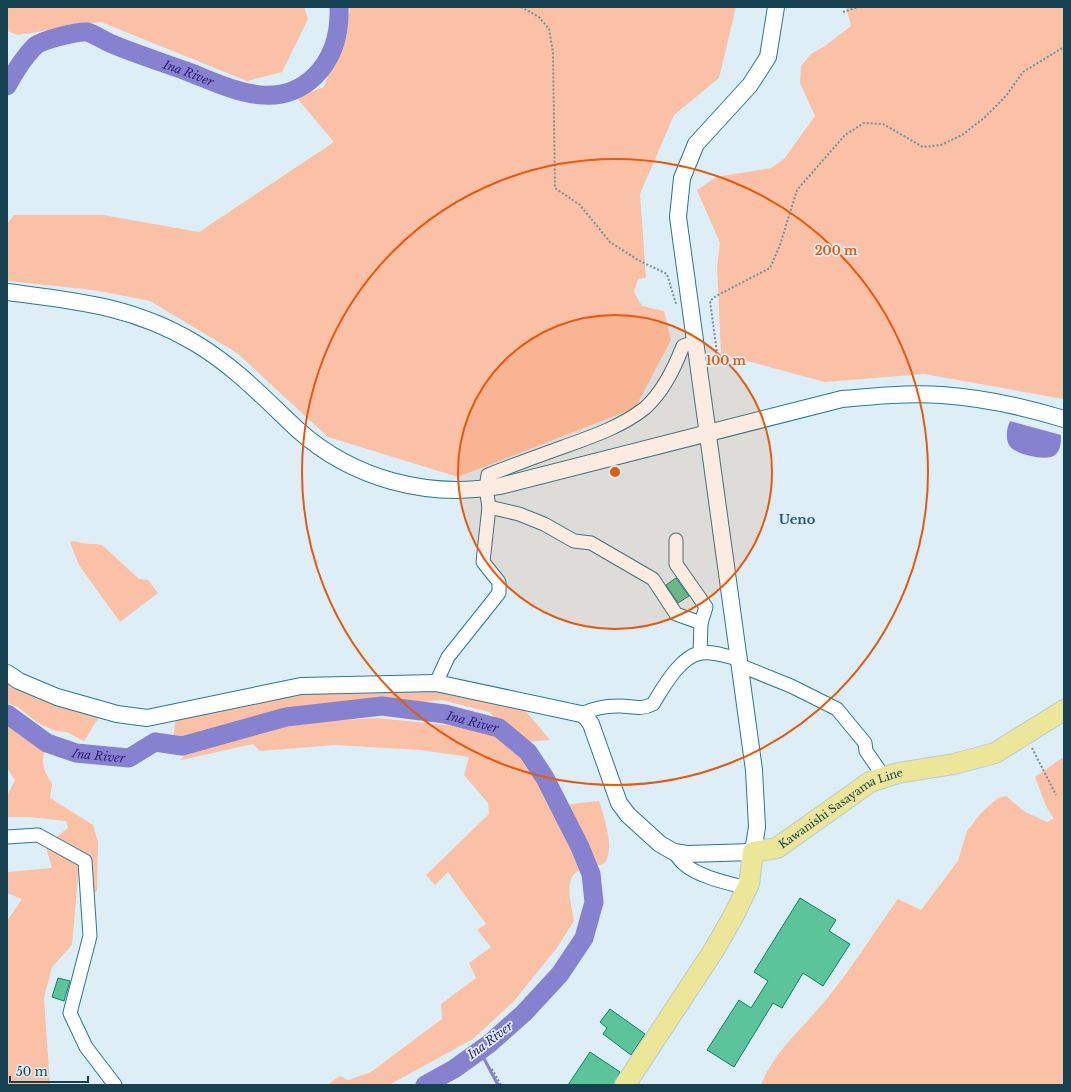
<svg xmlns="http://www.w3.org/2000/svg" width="1071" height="1092" font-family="'Libre Baskerville',serif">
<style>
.green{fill:#fbc1a7}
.water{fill:#8682cf}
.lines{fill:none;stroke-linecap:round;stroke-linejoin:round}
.stream{stroke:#8682cf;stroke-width:3}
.river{stroke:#8682cf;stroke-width:19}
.building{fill:#5bc49b;stroke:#14815f}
.minor-casing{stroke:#297792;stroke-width:15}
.tertiary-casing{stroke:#297792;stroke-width:18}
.primary-casing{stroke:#becace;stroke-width:22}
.path{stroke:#73929e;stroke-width:2;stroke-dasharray:2 2;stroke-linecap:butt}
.minor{stroke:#fff;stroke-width:13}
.tertiary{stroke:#fff;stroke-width:16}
.primary{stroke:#ece698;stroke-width:20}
.ring{fill:none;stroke:#e8590c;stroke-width:2}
.labels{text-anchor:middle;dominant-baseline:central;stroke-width:3.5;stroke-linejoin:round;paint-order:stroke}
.street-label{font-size:11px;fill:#164151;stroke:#ddeef6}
.water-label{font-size:12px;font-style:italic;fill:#321d79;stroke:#ddeef6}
.quarter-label{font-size:13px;font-weight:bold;fill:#24596c;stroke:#ddeef6}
.centre{fill:#e8590c;stroke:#ddeef6;stroke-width:2}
.ring-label{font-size:12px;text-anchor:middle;font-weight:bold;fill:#e8590c;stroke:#ddeef6;stroke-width:3.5;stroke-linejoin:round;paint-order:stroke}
</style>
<rect width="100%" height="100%" fill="#ddeef6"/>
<g class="green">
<path d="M7,7H304L308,19L282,72L247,81L101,22L18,35L7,31Z"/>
<path d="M349,7H736L719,78L674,115L640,194L646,278L638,279L634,292L642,306L664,311L671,340L635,408L458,477L328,437L237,353L150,301L94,290L7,281V224L14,215H103L199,232L334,142L296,97L324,87L350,11Z"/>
<path d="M846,7H1064V399L924,374L825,382L721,354L717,267L720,243L697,190L716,177L771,168L784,159L815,116L800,83L801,66L811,54L825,46L851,26Z"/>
<path d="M74,541C85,545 91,543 102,545L139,579L148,580L158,593L120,622L79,565L70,542Z"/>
<path d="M7,681L99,717L84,741L67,732L55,731L38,723L18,707L7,703Z"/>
<path d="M291,691H443L524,709L550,740L525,742L516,737L489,712L442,700L412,703L370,700L275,712L178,739H173L176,717Z"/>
<path d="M377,718L486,729L527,756L554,806L599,801C604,816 614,846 606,861C604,865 599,865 595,866C590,867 584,868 580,870C562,877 572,907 574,921L556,949L514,1001L473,1039L389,1085H327L340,1076L348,1080L371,1072L442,1019L441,1004L476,978L469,963L491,947L477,930L486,924L448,872L435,885L426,875L489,814L488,803L464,775L469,757L420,750L335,745L260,751L253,744L181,760L185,754L214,743L283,724Z"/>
<path d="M7,723L12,727C24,723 37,738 46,745C41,764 42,767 52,784L50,798L93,825L98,842L97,891L93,894L88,858L55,838L68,828L66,821L29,817H7V796L15,780L7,768Z"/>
<path d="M1062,758L1064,761V1085H761C774,1050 807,1025 829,996C854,965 875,931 898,899L921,910L958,861L967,831L981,813L998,798L1006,796L1025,812L1047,822L1054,819L1046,806L1035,777Z"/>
<path d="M45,844L79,866L72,945L52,967L44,998L50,1085H7V921L22,899L7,893L8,872L52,868Z"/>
</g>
<path class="water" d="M1010,421L1061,435C1061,442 1061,450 1055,455C1047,462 1013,454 1009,445C1005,437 1007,428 1010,421Z"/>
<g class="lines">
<path class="stream" d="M480,1051L498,1085"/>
<g class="river">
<path id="s1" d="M7,86C14,73 24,57 35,46C42,40 78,31 87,32C95,34 104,41 112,44C136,54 161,62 186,71C228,87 276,114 315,76C334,57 340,33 339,7"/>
<path id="s2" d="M7,714L47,743L76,753L129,758L155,742L182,746L286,717L382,706L445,714L499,728L528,752L545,778L580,847L591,874L594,902L584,938L560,974L524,1013L489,1044L454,1069L425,1085"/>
</g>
</g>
<g class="building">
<path d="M676,578L689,596L678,603L666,585Z"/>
<path d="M800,898L836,920L829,931L850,944L823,986L803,973L782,1008L773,1003L734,1067L707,1050L739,1000L751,1008L768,981L754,972Z"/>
<path d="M58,978L70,981L64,1001L52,997Z"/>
<path d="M610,1009L645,1034L631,1055L603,1034L607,1028L600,1022Z"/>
<path d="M590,1052L620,1072L614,1085H568Z"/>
</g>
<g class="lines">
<g class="minor-casing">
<g id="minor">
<path d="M489,507L519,514L544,524L574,541L591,543L653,579L676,614L701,623"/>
<path d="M676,540V564L706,607L701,623L700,653"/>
<path d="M739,665L791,686L837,709L865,743L866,751L884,777"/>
<path d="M436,683L448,657L499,593V582L483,562L489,507L486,488L488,475C513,465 538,456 563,447C591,437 621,427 645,408C663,392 674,369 683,346L695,342"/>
<path d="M581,714C592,709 604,706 617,706C630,705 640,711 653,704C663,688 680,656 701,653C713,651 726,656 738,659"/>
<path d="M7,837L38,835L85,861L90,936L70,1013L86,1047L115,1085"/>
<path d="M674,852C677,856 680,861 684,864C699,877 728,883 747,888"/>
</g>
</g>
<g class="tertiary-casing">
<g id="tertiary">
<path d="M7,292C76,301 133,306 195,343C234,366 265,399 298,430C353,479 428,499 500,486L842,399C875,396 908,393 942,395C983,398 1025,407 1064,419"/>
<path d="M7,673L19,681L57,697L117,714L147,718L301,686L436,683L581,714L586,717L591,724L619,803L628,815L660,844L674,852L687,854L753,852L757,827L754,770L678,217L682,178L696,144L750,85L768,57L776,7"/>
</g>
</g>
<g class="primary-casing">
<g id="primary">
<path id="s3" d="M625,1085L714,950L734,915L749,884L753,852L777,848L870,782L898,773L954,764L995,753L1064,710"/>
</g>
</g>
<g class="path">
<path d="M521,7L539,17L549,29L553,53L555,188L580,205L610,242L638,260L667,274L676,304"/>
<path d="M843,12L858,7"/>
<path d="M711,361L717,353L710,301L716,296L770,268L780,245L797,190L845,135L864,123L883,124L923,147L941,145L962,135L984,118L1006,96L1023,72L1064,47"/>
<path d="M1032,748L1056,795"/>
<path d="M492,1069L501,1085"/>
</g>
<use href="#minor" class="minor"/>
<use href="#tertiary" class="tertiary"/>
<use href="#primary" class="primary"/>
</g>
<circle cx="615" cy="472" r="157" fill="#e8590c" fill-opacity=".12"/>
<g class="ring">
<circle cx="615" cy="472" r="157"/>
<circle cx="615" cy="472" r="313"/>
</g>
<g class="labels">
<g class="street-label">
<text stroke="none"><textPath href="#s3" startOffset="369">Kawanishi Sasayama Line</textPath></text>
</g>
<g class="water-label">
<text stroke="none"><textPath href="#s1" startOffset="213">Ina River</textPath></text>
<text stroke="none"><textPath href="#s2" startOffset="488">Ina River</textPath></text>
<text stroke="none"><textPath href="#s2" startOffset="103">Ina River</textPath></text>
<text transform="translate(490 1040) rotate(-37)">Ina River</text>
</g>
<g class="quarter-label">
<text x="797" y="519">Ueno</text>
</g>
</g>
<circle cx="615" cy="472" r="6" class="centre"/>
<g class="ring-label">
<text x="836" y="255">200 m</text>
<text x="726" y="365">100 m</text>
</g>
<rect width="1071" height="1092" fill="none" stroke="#164151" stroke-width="16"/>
<path d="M10 1076v6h78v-6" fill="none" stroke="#164151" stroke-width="2"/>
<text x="16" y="1076" font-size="12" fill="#164151" stroke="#ddeef6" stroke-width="3" paint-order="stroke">50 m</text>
</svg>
